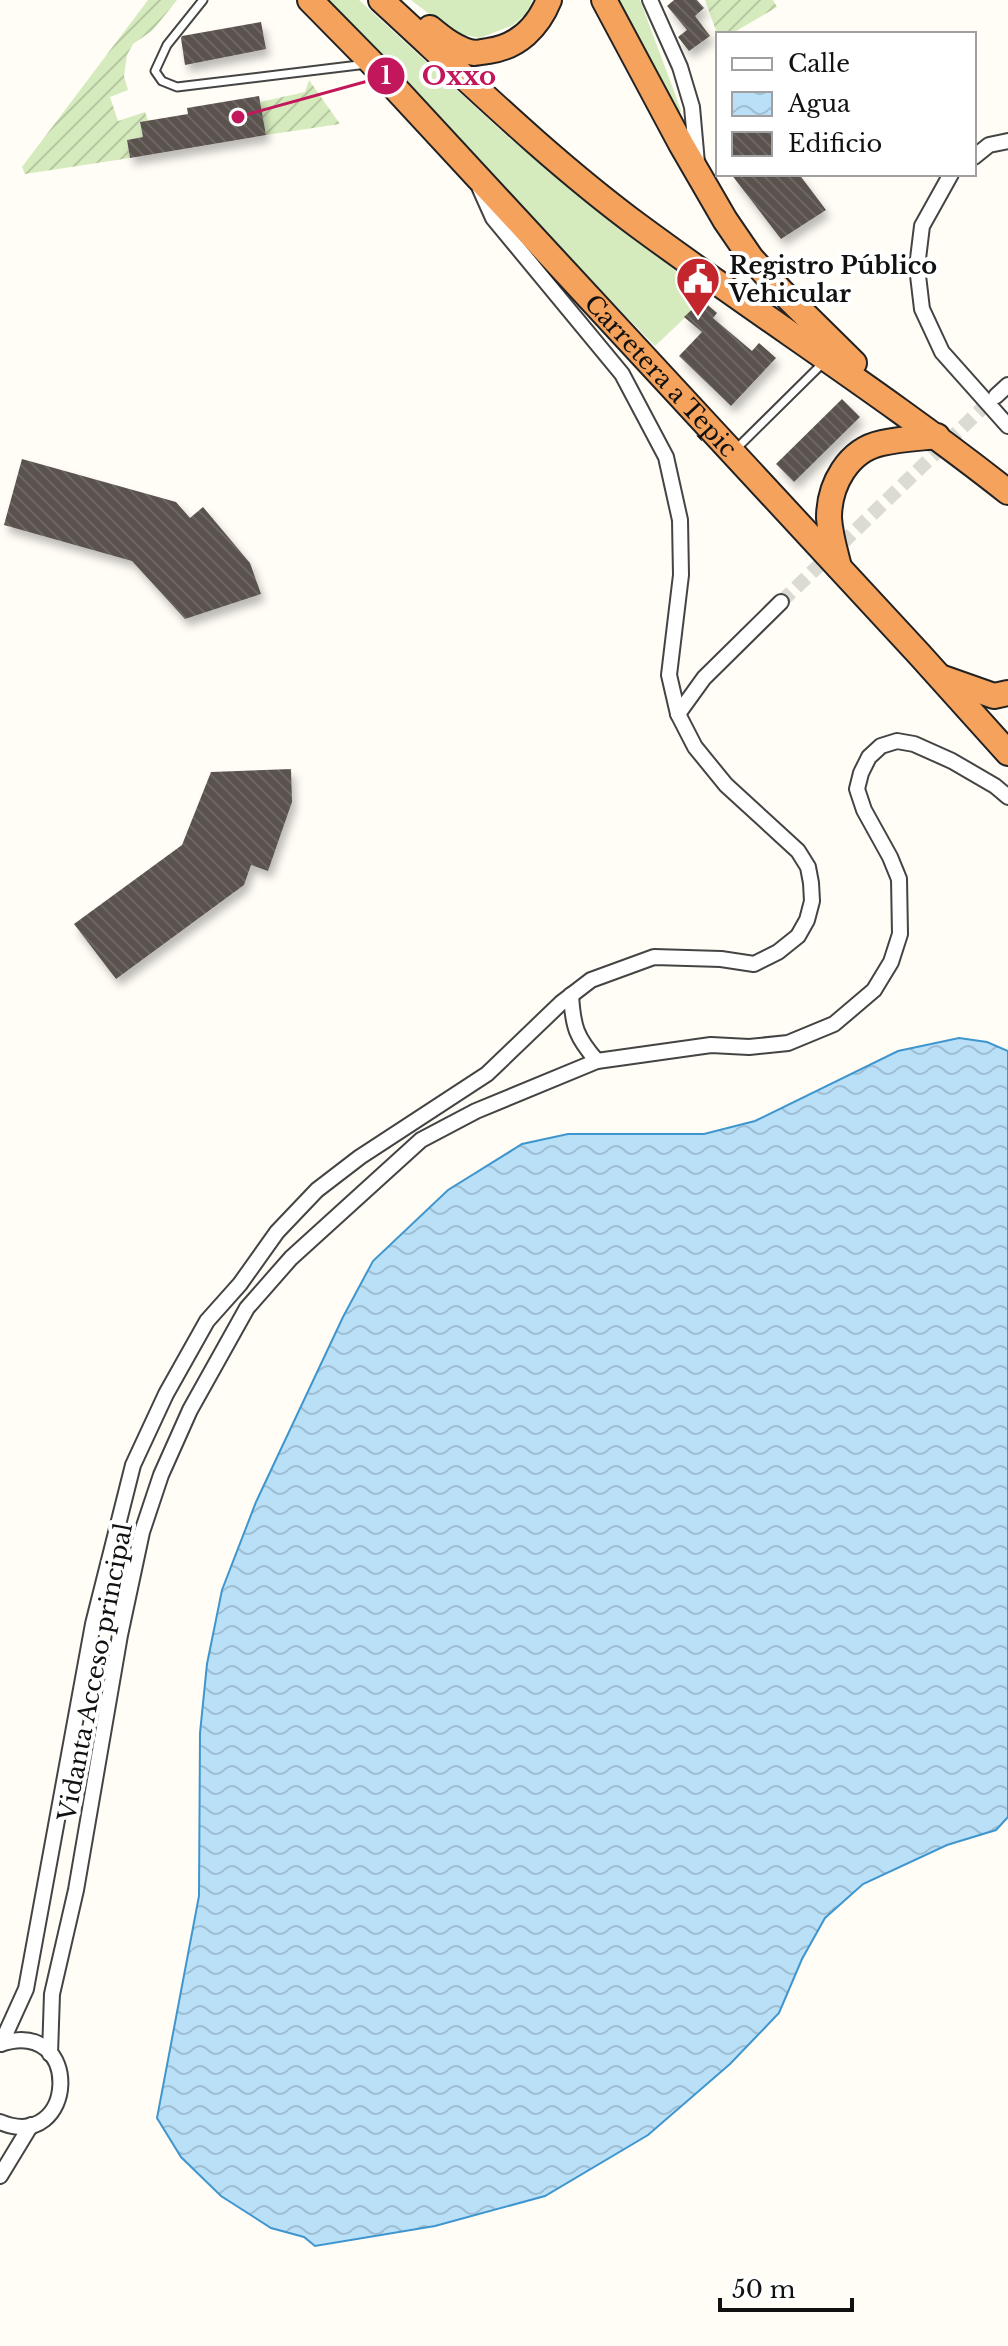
<svg xmlns="http://www.w3.org/2000/svg" width="1008" height="2346" font-family="'Libre Baskerville',serif">
<style>
.grass{fill:#d5ebbd}
.garden{fill:url(#garden-furrows)}
.water{fill:url(#water-waves);stroke:#3f96cf;stroke-width:2}
.building{fill:url(#building-back-hatch);filter:url(#shadow)}
.lines{fill:none;stroke-linecap:round;stroke-linejoin:round}
.street-tunnel{stroke:#dbdad3;stroke-width:14;stroke-dasharray:14 7;stroke-linecap:butt}
.lane-casing{stroke:#444;stroke-width:11}
.street-casing{stroke:#444;stroke-width:18}
.highway-casing{stroke:#222;stroke-width:28}
.lane{stroke:#fff;stroke-width:7}
.street{stroke:#fff;stroke-width:14}
.highway{stroke:#f5a25d;stroke-width:24}
.labels{text-anchor:middle;dominant-baseline:central;stroke-width:8;stroke-linejoin:round;paint-order:stroke}
.poi-label{font-size:24px;font-weight:bold;fill:#111;stroke:#fff;text-anchor:start}
.street-label{font-size:24px;fill:#111;stroke:#fff}
.leader{fill:none;stroke:#c2185b;stroke-width:3}
.callout-dot{fill:#c2185b;stroke:#fff;stroke-width:3}
.mark-label{font-size:24px;text-anchor:middle;font-weight:bold;fill:#fff}
.callout-label{font-size:26px;text-anchor:middle;font-weight:bold;fill:#c2185b;stroke:#fff;stroke-width:8;stroke-linejoin:round;paint-order:stroke}
</style>
<defs>
<pattern id="garden-furrows" width="10" height="10" patternUnits="userSpaceOnUse" patternTransform="scale(2)"><rect width="10" height="10" fill="#d5ebbd"/><path d="M-1 1l2-2M0 10L10 0M9 11l2-2" fill="none" stroke="#b6c8a1"/></pattern>
<pattern id="water-waves" width="16" height="10" patternUnits="userSpaceOnUse" patternTransform="scale(2)"><rect width="16" height="10" fill="#b9e0f7"/><path d="M0 5q4-4 8 0t8 0" fill="none" stroke="#9ebfd3"/></pattern>
<pattern id="building-back-hatch" width="6" height="6" patternUnits="userSpaceOnUse" patternTransform="scale(2)"><rect width="6" height="6" fill="#5a524d"/><path d="M-1 5l2 2M0 0l6 6M5-1l2 2" fill="none" stroke="#6d6662"/></pattern>
<filter id="shadow"><feDropShadow dx="4" dy="7" stdDeviation="4" flood-color="#0004"/></filter>
</defs>
<rect width="100%" height="100%" fill="#fffdf5"/>
<g class="grass">
<path d="M326,0H359L508,137L708,296L655,346L512,200Z"/>
<path d="M411,0H532L528,12L513,25L480,38L454,33Z"/>
<path d="M617,0H640L681,110L679,116Z"/>
</g>
<g class="garden">
<path d="M148,0H177L153,30L133,44L127,55L124,76L128,90L110,97L118,121L145,112L148,121L140,123L143,137L127,140L130,158L25,174L22,167Z"/>
<path d="M705,0H773L777,7L731,34L718,36Z"/>
<path d="M309,80L340,124L266,135L260,102L305,92Z"/>
</g>
<path class="water" d="M959,1038L987,1042L1008,1051V1817L996,1830L947,1845L863,1884L825,1918L802,1959L779,2013L730,2064L648,2135L545,2196L435,2226L315,2246L304,2237L271,2228L221,2196L181,2157L157,2118L199,1896L200,1733L207,1664L222,1590L256,1502L343,1317L373,1261L448,1190L522,1144L568,1134H704L755,1121L898,1051Z"/>
<g class="building">
<path d="M674,0H697L704,8L695,16L710,36L689,51L678,37L687,30L667,6Z"/>
<path d="M261,22L266,49L185,65L181,38L182,36Z"/>
<path d="M259,96L266,135L130,158L127,140L143,137L140,122L188,114L187,108Z"/>
<path d="M731,174H799L826,210L781,239Z"/>
<path d="M702,300L717,313L713,318L752,351L759,343L776,358L731,406L679,356L702,332L684,317Z"/>
<path d="M842,399L860,417L794,482L776,464Z"/>
<path d="M22,459L176,502L190,518L203,507L250,563L261,594L185,619L132,561L4,525Z"/>
<path d="M291,769L292,802L268,871L251,865L244,885L116,979L74,924L182,845L211,772Z"/>
</g>
<g class="lines">
<path class="street-tunnel" d="M781,602L995,396"/>
<g class="lane-casing">
<g id="lane">
<path d="M203,0L167,45L155,71L162,81L177,87L367,64"/>
<path d="M735,450L823,363"/>
</g>
</g>
<g class="street-casing">
<g id="street">
<path d="M650,0L680,67L692,107L697,163"/>
<path d="M974,157L989,145L1008,141"/>
<path d="M951,174L922,226L917,267L922,309L942,352L1008,426"/>
<path d="M996,396L1008,385"/>
<path d="M678,714L704,678L781,602"/>
<path d="M571,995C573,1027 576,1037 597,1061"/>
<path d="M0,2044C84,2016 77,2154 0,2122"/>
<path d="M1,2044L26,1989L93,1624L133,1465L166,1394L207,1321L240,1284L277,1232L317,1190L360,1157L487,1074L561,1003L591,980L654,957L721,959L754,964L778,952L798,936L807,920L812,901L811,883L808,867L798,851L726,785L695,747L678,714L669,675L681,575L680,520L666,457L622,374L493,218L480,189"/>
<path d="M50,2054L52,1994L76,1890L120,1635L142,1532L161,1475L190,1410L247,1308L291,1258L421,1140L476,1111L597,1061L711,1045L749,1047L788,1043L834,1024L874,990L891,962L900,934L899,879L890,857L864,810L857,789L861,773L869,757L881,746L897,741L914,744L952,761L995,786L1008,797"/>
<path d="M0,2176L31,2125"/>
</g>
</g>
<g class="highway-casing">
<g id="highway">
<path id="s1" d="M310,0L372,63L919,654L1008,753"/>
<path d="M381,0C465,77 548,159 640,227C762,317 889,398 1008,492"/>
<path d="M604,0L681,144L725,220L751,258L781,291L854,363"/>
<path d="M430,28C442,38 458,51 475,53C476,53 487,51 488,51C518,47 538,27 549,0"/>
<path d="M839,567C835,551 830,535 829,518C829,485 848,450 882,443C900,439 919,438 937,436"/>
<path d="M943,678L994,696L1008,693"/>
</g>
</g>
<use href="#lane" class="lane"/>
<use href="#street" class="street"/>
<use href="#highway" class="highway"/>
</g>
<defs>
<g id="civic-pin" transform="scale(2.3)"><path d="M0 17L-7.5 6A9.5 9.5 0 1 1 7.5 6Z" fill="#c4262e" stroke="#fff"/><path d="M-.6-6.5H3V-4.5H.6V-3L4-1V1h2V6H-6V1h2V-1L-.6-3ZM-1.2 2.5V6h2.4V2.5Z" fill="#fff"/></g>
</defs>
<g fill-rule="evenodd">
<use href="#civic-pin" x="698" y="279"/>
</g>
<g class="labels">
<g class="poi-label">
<text x="729" y="265">Registro Público<tspan x="729" dy="28">Vehicular</tspan></text>
</g>
<g class="street-label">
<text stroke="none"><textPath href="#s1" startOffset="514">Carretera a Tepic</textPath></text>
<text transform="translate(95 1672) rotate(-79)">Vidanta Acceso principal</text>
</g>
</g>
<path class="leader" d="M238 117L386 76"/>
<g class="callout-dot">
<circle cx="238" cy="117" r="8"/>
<circle cx="386" cy="76" r="20"/>
</g>
<g class="mark-label">
<text x="386" y="84">1</text>
</g>
<g class="callout-label">
<text x="459" y="85">Oxxo</text>
</g>
<rect x="716" y="32" width="260" height="144" fill="#ffffff" stroke="#a0a0a0" stroke-width="2"/>
<rect x="732" y="58" width="40" height="12" fill="#ffffff" stroke="#a0a0a0" stroke-width="2"/>
<text x="788" y="72" font-size="24" fill="#111111">Calle</text>
<rect x="732" y="92" width="40" height="24" fill="url(#water-waves)" stroke="#a0a0a0" stroke-width="2"/>
<text x="788" y="112" font-size="24" fill="#111111">Agua</text>
<rect x="732" y="132" width="40" height="24" fill="url(#building-back-hatch)" stroke="#a0a0a0" stroke-width="2"/>
<text x="788" y="152" font-size="24" fill="#111111">Edificio</text>
<path d="M720 2298v12h132v-12" fill="none" stroke="#111111" stroke-width="4"/>
<text x="732" y="2298" font-size="24" fill="#111111" stroke="#ffffff" stroke-width="6" paint-order="stroke">50 m</text>
</svg>
